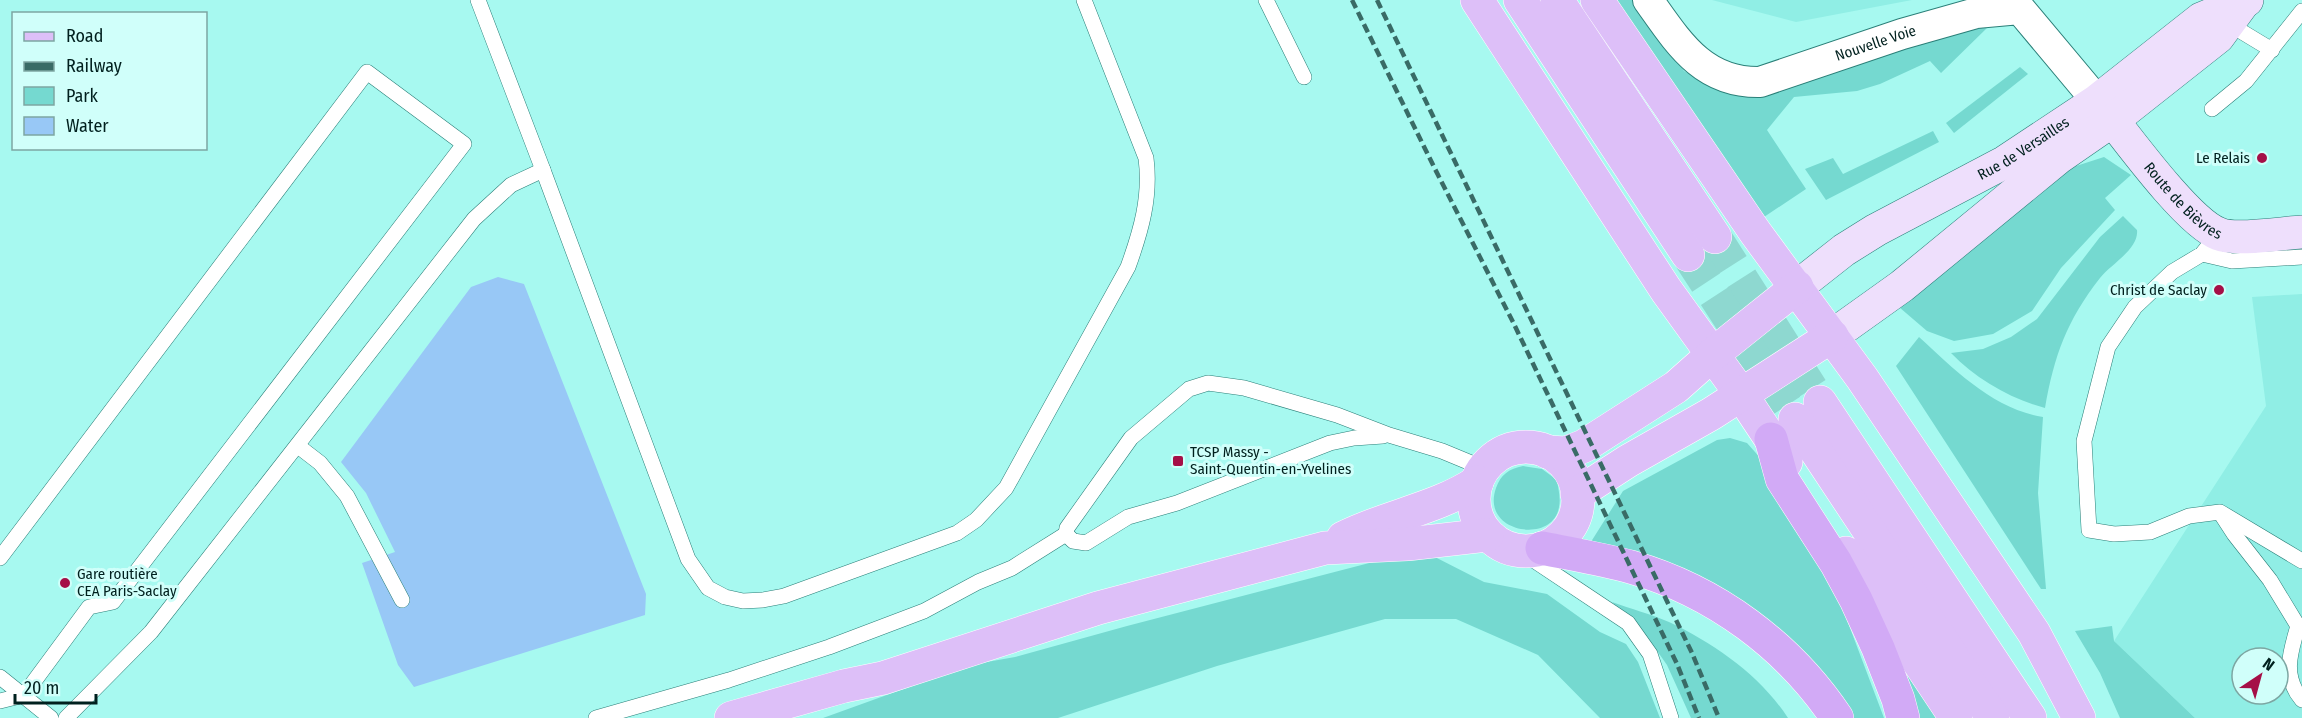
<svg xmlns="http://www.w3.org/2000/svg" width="2302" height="718" font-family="'Fira Sans Condensed',sans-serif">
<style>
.built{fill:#90eee5;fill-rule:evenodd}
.green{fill:#75d9d0}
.water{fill:#98c8f6}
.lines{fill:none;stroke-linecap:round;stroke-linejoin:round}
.primary-tunnel{stroke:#8ed8d0;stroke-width:33;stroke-dasharray:33 16;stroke-linecap:butt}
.service-casing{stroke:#2a7f78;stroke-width:16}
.minor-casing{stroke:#2a7f78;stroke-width:32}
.secondary-casing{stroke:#2a7f78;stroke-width:34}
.primary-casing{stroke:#fff;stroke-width:34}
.trunk-casing{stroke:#fff;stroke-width:34}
.service{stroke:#fff;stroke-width:15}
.minor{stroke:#fff;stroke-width:30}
.secondary{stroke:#eedffc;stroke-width:33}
.primary{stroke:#ddbff8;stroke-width:33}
.trunk{stroke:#d2aaf6;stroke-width:33}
.rail{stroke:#396b66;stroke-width:4.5;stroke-dasharray:9 4.5;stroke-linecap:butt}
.poi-dot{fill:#a50f47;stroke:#d0fffa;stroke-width:2}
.labels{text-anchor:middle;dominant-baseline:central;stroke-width:6;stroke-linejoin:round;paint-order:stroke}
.street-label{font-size:15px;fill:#00201e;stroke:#d0fffa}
.poi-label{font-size:15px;fill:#00201e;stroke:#d0fffa;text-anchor:end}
</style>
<rect width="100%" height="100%" fill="#a7f9f0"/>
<g class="built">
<path d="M1712,0H1912L1796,22Z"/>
<path d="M2302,294V718H2195L2114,641L2266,406L2252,297ZM2242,658H2278V694H2242Z"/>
</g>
<g class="green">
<path d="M1612,0H1635L1684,71L1709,86L1738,93L1984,23L1987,28L1941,73L1930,61L1880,84L1857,91L1794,97L1767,130L1806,189L1761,219Z"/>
<path d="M2020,67L2028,74L1954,133L1946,123Z"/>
<path d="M1933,131L1939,142L1826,200L1805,169L1833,158L1843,174Z"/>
<path d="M2104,157L2131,175L2105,198L2115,210L2061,268L2032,311L1993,334L1954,341L1927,331L1899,307L2073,167Z"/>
<path d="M2123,216L2137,230C2139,249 2111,264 2100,278C2067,320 2054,356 2045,408C2011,399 1976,379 1951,353L1983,349L2011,337L2037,319L2100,237Z"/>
<path d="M1919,337C1955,370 1993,409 2043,417L2038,493L2046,589H2041L1896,366Z"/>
<path d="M1730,438L1747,443L1763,461L1830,575L1884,718H1848L1806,661L1589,545L1623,491L1717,440Z"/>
<path d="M1523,466L1542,469L1557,480C1558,488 1561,498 1559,507C1553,545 1480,533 1496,488C1501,474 1509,469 1523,466Z"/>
<path d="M1431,555L1484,582L1547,594L1600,632L1626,644L1638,662L1660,718H1600L1538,655L1456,619H1385L1217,666L1058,718H823L970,665L1015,657L1127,626L1377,561Z"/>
<path d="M1612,602C1631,609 1651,614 1669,622C1715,644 1760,675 1788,718H1691L1667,665L1648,638Z"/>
<path d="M2112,626L2114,641L2195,718H2120L2100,673L2075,631Z"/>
<path d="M1906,670L1941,718H1917Z"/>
</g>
<path class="water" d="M498,277L524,284L646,594L645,615L414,687L398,665L362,563L395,552L366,493L341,462L471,287Z"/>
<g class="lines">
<g class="primary-tunnel">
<path d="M1715,237L1820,402"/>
<path d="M1688,255L1795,419"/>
</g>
<g class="service-casing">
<g id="service">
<path d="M478,0L543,170"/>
<path d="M1266,0L1304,77"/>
<path d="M2229,24L2272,50"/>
<path d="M2212,109L2246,81L2302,11"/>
<path d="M2218,234L2202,254L2172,272L2135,307L2108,347L2084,441L2089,530L2114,534L2150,532L2189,516L2220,512L2302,561"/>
<path d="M2202,254L2232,261L2302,257"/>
<path d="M298,446L320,463L347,496L402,600"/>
<path d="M2221,514L2234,534L2270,580L2298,626C2290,653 2282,676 2302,700"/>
<path d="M1066,534L1067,528L1131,438L1189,389L1208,383L1244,388L1337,415L1389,435L1442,451L1471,463L1483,470"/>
<path d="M1066,534L1073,541L1086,543L1128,517L1177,503L1330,443L1354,438L1383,436"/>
<path d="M1517,549L1628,623L1650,654L1671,718"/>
<path d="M0,558L367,72L464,144L113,602L89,607L24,695L0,701"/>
<path d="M0,677L51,718"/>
<path d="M66,718L151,632L474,219L511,185L543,170L688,559L708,588L725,597L743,601L763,600L784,596L957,533L976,520L1006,488L1128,267C1141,231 1151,197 1146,158L1084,0"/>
<path d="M596,718L729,680L829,647L924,611L978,582L1012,568L1066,534"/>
</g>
</g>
<g class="minor-casing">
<g id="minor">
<path id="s1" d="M1648,0C1678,42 1702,83 1760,82L1902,34L1976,13L2020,9L2097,101"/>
</g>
</g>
<g class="secondary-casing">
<g id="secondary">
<path id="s2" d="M2100,104C2124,134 2187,222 2219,234C2236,241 2282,233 2302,232"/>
<path id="s3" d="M1797,287L1844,250L1876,230L2005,162L2097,101L2201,19L2247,0"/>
<path d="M1832,336L1902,286L2058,158L2113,120L2218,37L2243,3"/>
</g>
</g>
<g class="primary-casing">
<g id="primary">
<path d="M1477,0L1666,290L1741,394L1786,462"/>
<path d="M1520,0L1688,255"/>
<path d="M1557,0L1715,237"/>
<path d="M1597,0L1755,232L1862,378L2034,633L2079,718"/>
<path d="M1820,402L2030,718"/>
<path d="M1795,419L1993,718"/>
<circle cx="1526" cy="499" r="52"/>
<path d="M1547,452L1566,453L1584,446L1676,387L1712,355L1797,287"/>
<path d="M1577,494L1628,461L1711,414L1832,336"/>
<path d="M1343,538C1386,516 1437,509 1477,482"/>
<path d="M1846,553L1956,718"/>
<path d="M731,718L844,686L883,678L1098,608L1325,548L1408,544L1487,535"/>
</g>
</g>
<g class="trunk-casing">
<g id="trunk">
<path d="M1771,439L1782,479L1836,563L1856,600L1878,648L1898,699L1903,718"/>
<path d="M1542,548C1571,554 1602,559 1631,567C1715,591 1789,646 1837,718"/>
</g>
</g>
<use href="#service" class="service"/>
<use href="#minor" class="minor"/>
<use href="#secondary" class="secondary"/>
<use href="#primary" class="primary"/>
<use href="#trunk" class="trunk"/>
<g class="rail">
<path d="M1352,0L1434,167L1513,322L1677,664L1699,718"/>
<path d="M1377,0L1692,653L1719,718"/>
</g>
</g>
<g class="poi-dot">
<circle cx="2262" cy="158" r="6"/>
<circle cx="2219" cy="290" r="6"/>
<rect x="1172" y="455" width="12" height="12" rx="3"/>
<circle cx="65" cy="583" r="6"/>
</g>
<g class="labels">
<g class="street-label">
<text stroke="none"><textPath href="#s1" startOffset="268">Nouvelle Voie</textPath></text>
<text stroke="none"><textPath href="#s3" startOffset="266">Rue de Versailles</textPath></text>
<text stroke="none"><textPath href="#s2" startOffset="128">Route de Bièvres</textPath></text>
</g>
<g class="poi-label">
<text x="2250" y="158">Le Relais</text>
<text x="2207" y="290">Christ de Saclay</text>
<text x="1190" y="452" text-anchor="start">TCSP Massy -<tspan x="1190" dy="17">Saint-Quentin-en-Yvelines</tspan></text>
<text x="77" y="574" text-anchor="start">Gare routière<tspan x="77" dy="17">CEA Paris-Saclay</tspan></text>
</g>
</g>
<rect x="12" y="12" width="195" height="138" fill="#d0fffa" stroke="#7da6a2" stroke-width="1.5"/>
<rect x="24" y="32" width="30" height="9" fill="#ddbff8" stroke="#7da6a2" stroke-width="1.5"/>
<text x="66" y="42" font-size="18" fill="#00201e">Road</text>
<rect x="24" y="62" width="30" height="9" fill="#396b66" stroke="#7da6a2" stroke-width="1.5"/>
<text x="66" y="72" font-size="18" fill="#00201e">Railway</text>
<rect x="24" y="87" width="30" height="18" fill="#75d9d0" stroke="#7da6a2" stroke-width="1.5"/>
<text x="66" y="102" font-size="18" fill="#00201e">Park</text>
<rect x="24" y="117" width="30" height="18" fill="#98c8f6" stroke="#7da6a2" stroke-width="1.5"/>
<text x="66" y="132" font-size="18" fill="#00201e">Water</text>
<g transform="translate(2260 676) rotate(36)"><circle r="28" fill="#d0fffa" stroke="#7da6a2" stroke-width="1.5"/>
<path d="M0-4.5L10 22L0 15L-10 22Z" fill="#a50f47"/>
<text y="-9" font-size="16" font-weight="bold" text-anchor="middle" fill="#00201e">N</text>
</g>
<path d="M15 694v9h81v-9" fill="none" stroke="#00201e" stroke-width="3"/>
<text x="24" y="694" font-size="18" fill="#00201e" stroke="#d0fffa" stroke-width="4.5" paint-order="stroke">20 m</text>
</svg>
